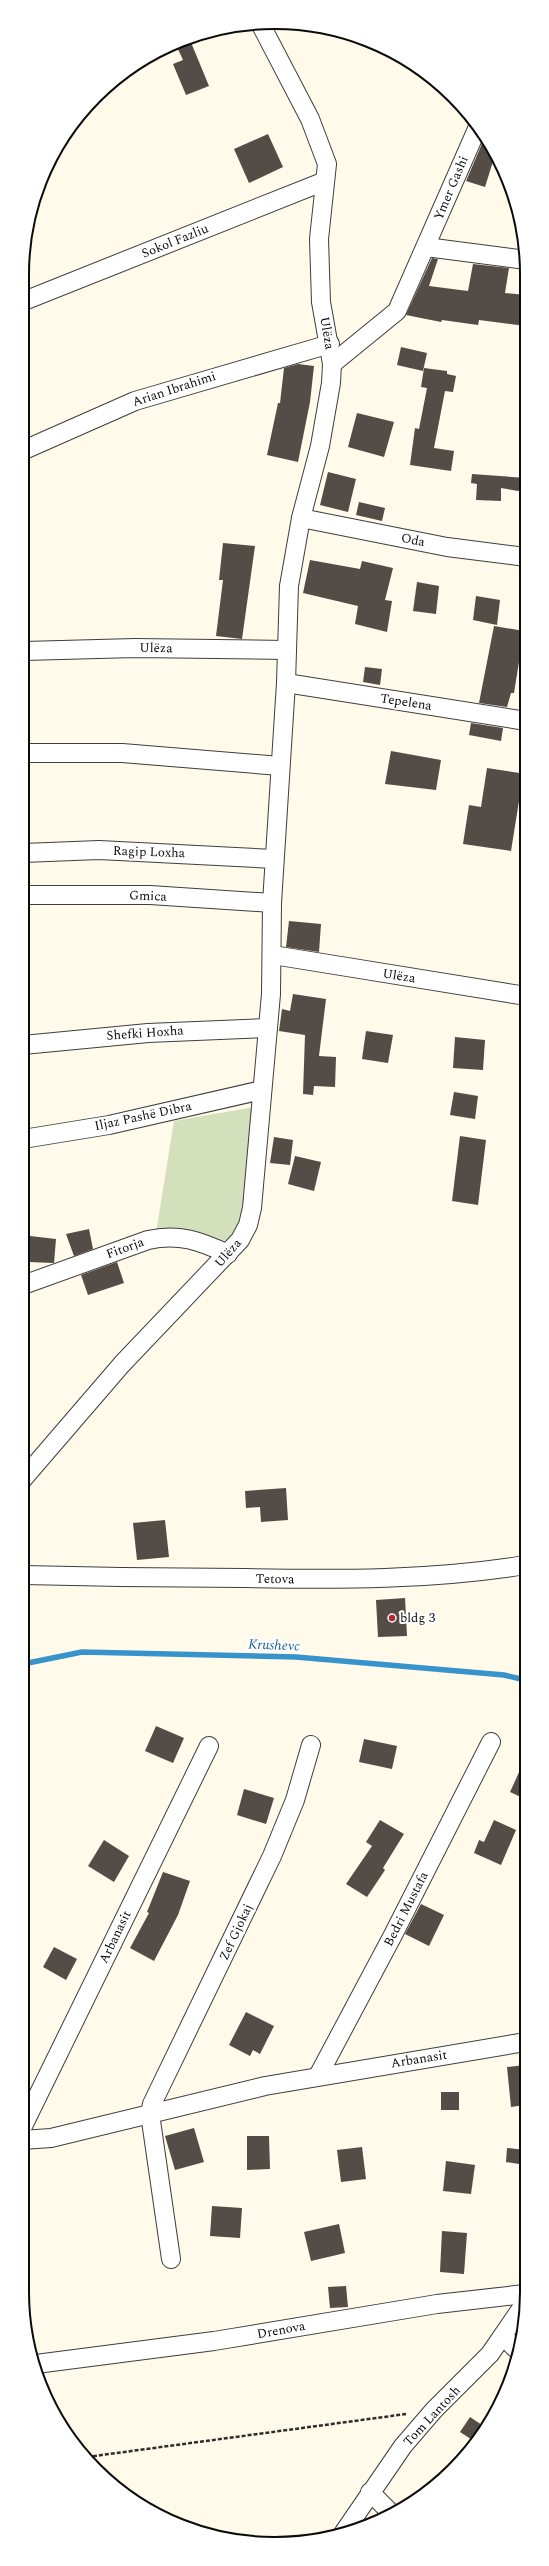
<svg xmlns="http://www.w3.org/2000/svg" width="549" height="2566" font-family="Spectral,serif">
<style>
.cemetery{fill:#d4dfbc}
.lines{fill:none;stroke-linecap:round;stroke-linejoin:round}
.stream{stroke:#3793cb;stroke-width:5.5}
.building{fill:#534c47}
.minor-casing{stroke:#3e3e3e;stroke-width:20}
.path{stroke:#2d2d2d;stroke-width:2.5;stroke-dasharray:4 2;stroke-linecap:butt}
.minor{stroke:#fff;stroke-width:18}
.poi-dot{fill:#b82630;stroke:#fff;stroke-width:1.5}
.labels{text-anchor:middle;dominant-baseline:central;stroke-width:4;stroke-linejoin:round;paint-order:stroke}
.street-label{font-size:13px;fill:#0b0b0b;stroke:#fff}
.poi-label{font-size:13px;fill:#0b0b0b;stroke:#fff;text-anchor:start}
.water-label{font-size:14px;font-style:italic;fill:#17649a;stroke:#fff}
.rim{fill:none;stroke:#0b0b0b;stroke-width:2}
</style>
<rect width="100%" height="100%" fill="#fffae9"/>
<path class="cemetery" d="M254,1107L251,1189L237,1236L215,1244L156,1233L174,1121Z"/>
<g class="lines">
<path class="stream" d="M23,1664L82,1652L296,1657L504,1675L525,1680"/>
</g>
<g class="building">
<path d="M190,40L209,86L186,95L173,64L183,60L177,47Z"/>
<path d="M268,134L283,167L249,183L234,149Z"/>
<path d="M484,139L495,155L485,187L466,181Z"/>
<path d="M432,258L438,259L429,286L468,291L473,264L509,268L505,293L526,295V326L479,320L478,325L442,320L441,322L406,315Z"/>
<path d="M401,347L427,353L423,371L397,365Z"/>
<path d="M298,364L314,366L310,402L298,462L267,455L278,403H280L284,368Z"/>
<path d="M424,368L447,371V374L456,376L453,392L445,391L434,448L454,451L451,471L410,465L415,428L419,429L427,388L421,387Z"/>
<path d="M357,413L394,422L384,457L348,447Z"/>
<path d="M328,472L356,479L348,512L320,505Z"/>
<path d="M472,474L526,478L524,492L501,488V501L476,500L477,484L471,483Z"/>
<path d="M359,502L385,508L382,521L356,515Z"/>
<path d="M223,543L255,546L242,639L216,636L223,580H219Z"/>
<path d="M310,560L360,569L362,561L393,568L385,600L392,601L387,632L355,624L358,606L303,593Z"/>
<path d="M417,582L439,586L436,614L413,611Z"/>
<path d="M476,596L500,600L497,625L473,620Z"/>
<path d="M494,626L524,631L514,693H511L507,707L479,703Z"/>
<path d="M365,667L382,669L380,685L363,682Z"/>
<path d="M471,723L503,728L501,741L469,735Z"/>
<path d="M391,751L441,760L436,790L385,784Z"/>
<path d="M487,768L526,774V802L519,801L511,851L463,844L469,805L481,807Z"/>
<path d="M289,921L321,924L319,952L286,947Z"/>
<path d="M293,994L326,999L319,1056L336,1057L335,1087L314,1086L313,1095L303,1094L305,1035L279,1031L282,1009L290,1011Z"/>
<path d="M366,1031L393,1035L388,1063L362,1059Z"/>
<path d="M455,1037L485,1040L483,1070L453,1068Z"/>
<path d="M454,1092L478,1096L475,1119L450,1115Z"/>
<path d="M460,1136L486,1140L478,1205L452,1201Z"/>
<path d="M274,1137L293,1140L290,1165L270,1163Z"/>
<path d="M295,1156L321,1162L314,1191L288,1184Z"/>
<path d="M89,1229L93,1249L74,1256L66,1234Z"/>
<path d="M30,1236L56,1239L54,1263L28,1262Z"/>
<path d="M117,1262L124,1283L88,1295L81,1275Z"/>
<path d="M286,1488L288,1520L261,1522L260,1507L246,1508L245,1491Z"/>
<path d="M165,1520L169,1557L137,1560L133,1523Z"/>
<path d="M405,1598L407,1636L378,1637L376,1600Z"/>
<path d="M156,1726L184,1738L173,1763L145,1751Z"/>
<path d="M364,1739L397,1746L392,1769L359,1762Z"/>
<path d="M525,1759V1799L510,1792Z"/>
<path d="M244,1789L274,1798L266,1824L237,1815Z"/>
<path d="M380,1820L404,1834L383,1868L385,1870L367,1897L346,1884L372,1846L366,1842Z"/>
<path d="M494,1820L516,1830L501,1865L474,1853L479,1840L484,1842Z"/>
<path d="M104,1840L129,1856L114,1882L88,1866Z"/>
<path d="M163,1872L190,1881L178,1915L154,1961L130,1948L149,1913L147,1912Z"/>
<path d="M421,1904L444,1915L429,1946L405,1934Z"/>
<path d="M54,1947L77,1959L66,1980L43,1967Z"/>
<path d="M246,2012L274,2026L260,2054L253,2050L250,2056L229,2045Z"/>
<path d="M525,2065V2105L511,2107L507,2067Z"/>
<rect x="441" y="2092" width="18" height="18"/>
<path d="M194,2128L204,2162L175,2170L165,2136Z"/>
<path d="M247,2136H269L270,2169L247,2170Z"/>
<path d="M362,2147L366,2179L341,2182L337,2150Z"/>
<path d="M507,2148L525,2150V2165L506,2162Z"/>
<path d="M446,2161L475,2165L471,2194L443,2191Z"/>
<path d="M212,2206L242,2208L240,2238L210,2236Z"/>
<path d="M339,2224L345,2253L311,2261L304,2232Z"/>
<path d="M442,2231L467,2233L464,2274L440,2272Z"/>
<path d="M346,2286L348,2307L330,2308L328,2287Z"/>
<path d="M470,2417L485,2427L474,2441L460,2432Z"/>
</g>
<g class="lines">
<g class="minor-casing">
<g id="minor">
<path d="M426,247L526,260"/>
<path d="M24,301L325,181"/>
<path d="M332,364L397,311L477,129"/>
<path d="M24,450L135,401L330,344"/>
<path d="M301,518L447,547L526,557"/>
<path d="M24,651L135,648L287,650"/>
<path d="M286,683L526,721"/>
<path d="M24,753H122L280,766"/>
<path d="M23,853L99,850L274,859"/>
<path d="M23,895H150L272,903"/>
<path d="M273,955L526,996"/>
<path d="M23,1045L148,1033L268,1028"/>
<path d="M23,1139L109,1125L262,1090"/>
<path d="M23,1285L148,1240C179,1233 200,1241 228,1254"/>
<path d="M23,1479L122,1364L240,1240L248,1225L252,1208L271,994L272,903L286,683L289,586L301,518L320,446L331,383L332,364L321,302L319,239L327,164L310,119L262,27"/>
<path d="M23,1575C97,1577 170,1578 244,1578C339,1580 432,1580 525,1565"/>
<path d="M318,2076L393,1935L491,1742"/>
<path d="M22,2128L209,1746"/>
<path d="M22,2140L51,2138L265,2086L525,2042"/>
<path d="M171,2259L150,2114L152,2104L272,1856L295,1800L311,1745"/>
<path d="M503,2336L516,2349"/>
<path d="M36,2364L214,2341L437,2304L525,2294"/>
<path d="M370,2492L389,2511"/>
<path d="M344,2532L403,2446L434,2410L490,2354L525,2303"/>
</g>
</g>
<path class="path" d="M87,2457L406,2414"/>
<use href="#minor" class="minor"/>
</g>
<circle class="poi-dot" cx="392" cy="1618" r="4"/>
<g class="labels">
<g class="street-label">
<text transform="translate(451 188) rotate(-67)">Ymer Gashi</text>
<text transform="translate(175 241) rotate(-22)">Sokol Fazliu</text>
<text transform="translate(327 333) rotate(80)">Ulëza</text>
<text transform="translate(174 389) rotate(-18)">Arian Ibrahimi</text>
<text transform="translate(413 540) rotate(11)">Oda</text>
<text transform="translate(156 648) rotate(1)">Ulëza</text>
<text transform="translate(406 702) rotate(9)">Tepelena</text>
<text transform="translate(149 852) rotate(2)">Ragip Loxha</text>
<text transform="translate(148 896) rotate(2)">Gmica</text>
<text transform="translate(399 976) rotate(9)">Ulëza</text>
<text transform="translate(145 1033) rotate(-4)">Shefki Hoxha</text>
<text transform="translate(143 1116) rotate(-12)">Iljaz Pashë Dibra</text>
<text transform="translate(125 1248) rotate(-20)">Fitorja</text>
<text transform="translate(228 1253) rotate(-49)">Ulëza</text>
<text transform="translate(275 1579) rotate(1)">Tetova</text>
<text transform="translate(406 1909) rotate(-63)">Bedri Mustafa</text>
<text transform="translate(236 1932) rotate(-65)">Zef Gjokaj</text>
<text transform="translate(115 1937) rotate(-64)">Arbanasit</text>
<text transform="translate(419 2059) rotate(-9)">Arbanasit</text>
<text transform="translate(281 2330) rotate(-10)">Drenova</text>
<text transform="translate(432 2416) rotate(-47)">Tom Lantosh</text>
</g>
<g class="poi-label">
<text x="400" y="1618">bldg 3</text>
</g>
<g class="water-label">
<text transform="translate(274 1645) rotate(2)">Krushevc</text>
</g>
</g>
<path d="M0 0H549V2566H0ZM274 29H275A245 245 0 0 1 520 274V2292A245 245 0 0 1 275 2537H274A245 245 0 0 1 29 2292V274A245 245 0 0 1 274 29Z" fill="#fff" fill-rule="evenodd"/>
<path class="rim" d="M274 29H275A245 245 0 0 1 520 274V2292A245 245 0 0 1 275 2537H274A245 245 0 0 1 29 2292V274A245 245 0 0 1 274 29Z"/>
</svg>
